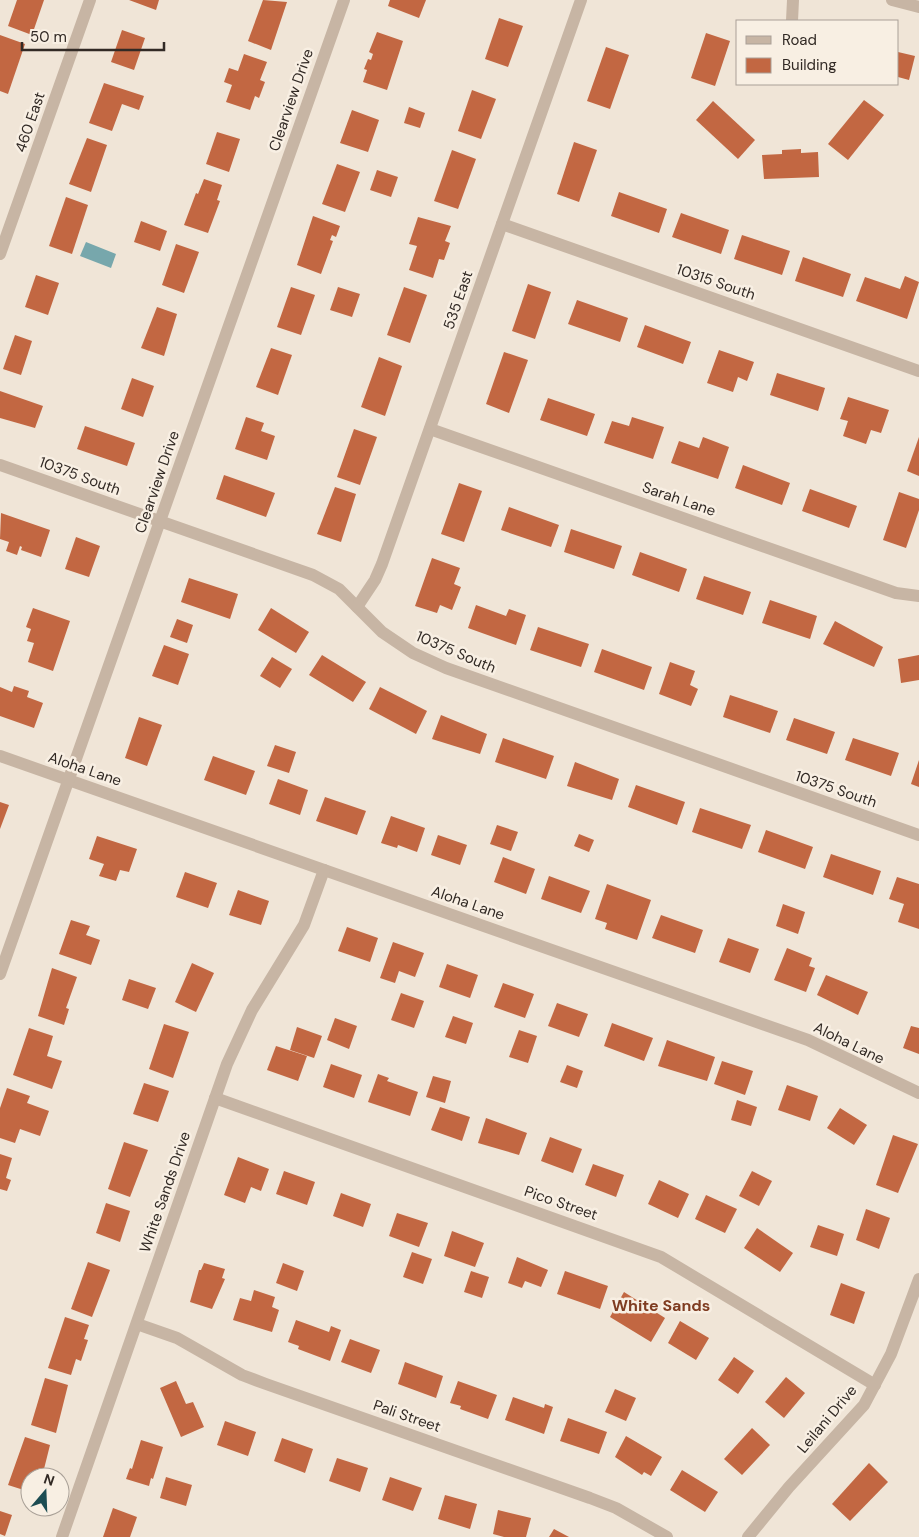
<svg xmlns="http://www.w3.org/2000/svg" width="919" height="1537" font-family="'DM Sans',sans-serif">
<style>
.water{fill:#77a7ac}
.building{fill:#c26742}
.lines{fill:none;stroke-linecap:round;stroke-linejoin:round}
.minor{stroke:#c7b5a4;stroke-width:12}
.labels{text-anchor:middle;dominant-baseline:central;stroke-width:5;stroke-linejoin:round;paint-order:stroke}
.street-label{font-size:15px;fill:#322a25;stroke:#f8efe3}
.neighbourhood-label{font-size:16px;font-weight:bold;fill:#7f3c21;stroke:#f8efe3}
</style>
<rect width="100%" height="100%" fill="#f0e5d7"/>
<path class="water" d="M86,242L116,254L111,268L80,256Z"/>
<g class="building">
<path d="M17,0H44L32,35L8,26Z"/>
<path d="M129,0H159L156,10Z"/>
<path d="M263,0L287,2L271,50L248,41Z"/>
<path d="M390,0H426L419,18L388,6Z"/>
<path d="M499,18L523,26L508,67L485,59Z"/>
<path d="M122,30L145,38L134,70L111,62Z"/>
<path d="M377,32L403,41L387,90L363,82L367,70L364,69L368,59L371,60L373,54L369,52Z"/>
<path d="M706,33L730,41L715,86L691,78Z"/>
<path d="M0,35L25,44L8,94L0,91Z"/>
<path d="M606,47L629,55L610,109L587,101Z"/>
<path d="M898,52L915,56L909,80L898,77Z"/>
<path d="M244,54L267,62L260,80L265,82L259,98L255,96L250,110L226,102L232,85L224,82L229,68L238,71Z"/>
<path d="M104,83L144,96L139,110L122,104L112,131L89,123Z"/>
<path d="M472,90L496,99L481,139L458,131Z"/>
<path d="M864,100L884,115L848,160L828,144Z"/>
<path d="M713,101L755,140L738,159L696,120Z"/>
<path d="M409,107L425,113L420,128L404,123Z"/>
<path d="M352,110L379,120L368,152L340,143Z"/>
<path d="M217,132L240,139L229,172L206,164Z"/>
<path d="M87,138L107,145L91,192L69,184Z"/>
<path d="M574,142L597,150L579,202L557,194Z"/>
<path d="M801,149V153L818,152L819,177L764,179L762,155L782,154V150Z"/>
<path d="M452,150L476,159L458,209L434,201Z"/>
<path d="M337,164L360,172L345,212L322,204Z"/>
<path d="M377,170L398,177L391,197L370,190Z"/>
<path d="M204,179L222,185L217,200L220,201L208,233L184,225L196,193L198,194Z"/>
<path d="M619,192L667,209L659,233L611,216Z"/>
<path d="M66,197L88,205L72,254L49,246Z"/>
<path d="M681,213L729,230L721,254L672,237Z"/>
<path d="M313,216L340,226L336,237L332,235L330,240L333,241L321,274L297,265Z"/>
<path d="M418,217L451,226L445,241L450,243L444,260L439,259L433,278L409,270L417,246L409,244Z"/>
<path d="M141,221L167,231L160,251L134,242Z"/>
<path d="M742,235L790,251L782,275L734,259Z"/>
<path d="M176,244L199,252L184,293L162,285Z"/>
<path d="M803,257L851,274L843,297L795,281Z"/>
<path d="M36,275L59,283L48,315L25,307Z"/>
<path d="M905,276L919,282L907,319L856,301L865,277L900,289Z"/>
<path d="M528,284L551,292L535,339L512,331Z"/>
<path d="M291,287L315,295L301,335L277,327Z"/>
<path d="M338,287L360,294L352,317L330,310Z"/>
<path d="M404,287L427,295L410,343L387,335Z"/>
<path d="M577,300L628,318L620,342L568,324Z"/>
<path d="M157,307L177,314L164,356L141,348Z"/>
<path d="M645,325L691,342L683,364L637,347Z"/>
<path d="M15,335L32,341L21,375L3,369Z"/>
<path d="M271,348L292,355L278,395L256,387Z"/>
<path d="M719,350L754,362L747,381L738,377L733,392L707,383Z"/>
<path d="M504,352L528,360L509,413L486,404Z"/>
<path d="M379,357L402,366L385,416L361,407Z"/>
<path d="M777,373L825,388L818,411L770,395Z"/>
<path d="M132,378L154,386L143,417L121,409Z"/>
<path d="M0,391L43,406L35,428L0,418Z"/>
<path d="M848,397L889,410L881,433L871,430L866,444L843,436L848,421L840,419Z"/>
<path d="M548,398L595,414L587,436L540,420Z"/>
<path d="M246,417L264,423L261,431L275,436L267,460L235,449Z"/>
<path d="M632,417L664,427L653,459L604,443L612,421L629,426Z"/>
<path d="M85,426L135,443L127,466L77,449Z"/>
<path d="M354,429L377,437L360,485L337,477Z"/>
<path d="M703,437L729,447L718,479L671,463L679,441L699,448Z"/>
<path d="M919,437V476L907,471Z"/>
<path d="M743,465L790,483L782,505L735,488Z"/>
<path d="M224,475L275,493L266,517L216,499Z"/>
<path d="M459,483L482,491L464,542L441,534Z"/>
<path d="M335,487L356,494L341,542L317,534Z"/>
<path d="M810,489L857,506L849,528L802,511Z"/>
<path d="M899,492L919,499V510L906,548L883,540Z"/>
<path d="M509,507L559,525L551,547L501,530Z"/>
<path d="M1,513L50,530L41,557L21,550L22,547L20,546L17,555L6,551L9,542L0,539Z"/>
<path d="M571,529L622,546L614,569L564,552Z"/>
<path d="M76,537L100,546L89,577L65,569Z"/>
<path d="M640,552L687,569L679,592L632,575Z"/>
<path d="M432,558L460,568L454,584L461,587L452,610L440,605L437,613L415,606Z"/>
<path d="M704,576L751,592L743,615L696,599Z"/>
<path d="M189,578L238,594L230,619L181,602Z"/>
<path d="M770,600L817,616L810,639L762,623Z"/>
<path d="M476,605L506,616L509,609L526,615L516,645L468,628Z"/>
<path d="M33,608L70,621L53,671L28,662L34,643L27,641L31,629L26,627Z"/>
<path d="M271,608L309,632L296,653L258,630Z"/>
<path d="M177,619L193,625L187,643L170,637Z"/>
<path d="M835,621L883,647L874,667L823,644Z"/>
<path d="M538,627L589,644L581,667L530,650Z"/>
<path d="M164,645L189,654L178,685L152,676Z"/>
<path d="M602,649L652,667L644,690L594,672Z"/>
<path d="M322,655L366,682L353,702L309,675Z"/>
<path d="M919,655V680L901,683L898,659Z"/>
<path d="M272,657L292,669L280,688L260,676Z"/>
<path d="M670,662L695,671L690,685L698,689L691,706L659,694Z"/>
<path d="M14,686L29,691L27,697L43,703L34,728L0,716V687L12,692Z"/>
<path d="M380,687L427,711L416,734L369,709Z"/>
<path d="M730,695L778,711L770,733L723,717Z"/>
<path d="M441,715L487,734L480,754L432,739Z"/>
<path d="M139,717L162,725L147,766L125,758Z"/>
<path d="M794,718L835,732L827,754L786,740Z"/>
<path d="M503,738L554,756L546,779L495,762Z"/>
<path d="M853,738L899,753L891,776L845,760Z"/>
<path d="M275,745L296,752L289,773L267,766Z"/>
<path d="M213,756L255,771L246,795L204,780Z"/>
<path d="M919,760V787L911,784Z"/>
<path d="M575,762L619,779L612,800L567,786Z"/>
<path d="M278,779L308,790L300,815L269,804Z"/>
<path d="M636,785L685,802L677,825L628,807Z"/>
<path d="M325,797L366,811L357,835L316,821Z"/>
<path d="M0,802L9,805L0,829Z"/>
<path d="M700,808L751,825L742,849L692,832Z"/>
<path d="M391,816L425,828L417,852L398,845L397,848L381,843Z"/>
<path d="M497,825L518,832L511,851L490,844Z"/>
<path d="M766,830L813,847L805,869L758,852Z"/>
<path d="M579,834L594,840L589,852L574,846Z"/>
<path d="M438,835L467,845L460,865L431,855Z"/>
<path d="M97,836L137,849L129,872L120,870L116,881L99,876L104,864L89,859Z"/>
<path d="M831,854L881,871L873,895L823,877Z"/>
<path d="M503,857L535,869L526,894L494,882Z"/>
<path d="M185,872L217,883L208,908L176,897Z"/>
<path d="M549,876L590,891L581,913L541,899Z"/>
<path d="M897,877L919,884V929L898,922L904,904L889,899Z"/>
<path d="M607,884L651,900L637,940L605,929L607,923L595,919Z"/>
<path d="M238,890L269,901L261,925L229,915Z"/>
<path d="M783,904L805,912L798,934L776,926Z"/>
<path d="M661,915L703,930L695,953L652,938Z"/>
<path d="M71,920L90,926L86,935L100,940L91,965L59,954Z"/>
<path d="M347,927L378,938L370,962L338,951Z"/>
<path d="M728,938L759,949L750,973L719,962Z"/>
<path d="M393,942L424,953L415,977L399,971L395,983L380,978Z"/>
<path d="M787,948L812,958L809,966L815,968L806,992L774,980Z"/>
<path d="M192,963L214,973L196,1012L175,1002Z"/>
<path d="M447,964L478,975L470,998L439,987Z"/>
<path d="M52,968L77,977L66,1008L69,1009L64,1025L38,1016Z"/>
<path d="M826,975L868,992L858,1015L817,995Z"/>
<path d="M129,979L156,988L148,1009L122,1000Z"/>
<path d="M503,983L534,994L525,1018L494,1007Z"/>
<path d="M401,993L424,1001L414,1028L391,1020Z"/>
<path d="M557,1003L588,1014L579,1037L548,1026Z"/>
<path d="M453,1016L473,1023L466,1044L445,1037Z"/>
<path d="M335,1018L357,1026L349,1049L327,1040Z"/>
<path d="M612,1023L653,1038L644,1061L604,1046Z"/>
<path d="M164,1024L189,1032L173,1078L149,1069Z"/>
<path d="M911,1026L919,1028V1054L903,1048Z"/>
<path d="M297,1027L322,1036L314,1058L290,1050Z"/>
<path d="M29,1028L53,1036L47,1056L62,1061L52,1089L13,1075Z"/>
<path d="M519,1030L537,1036L528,1063L509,1057Z"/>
<path d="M667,1040L715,1057L707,1081L658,1066Z"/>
<path d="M276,1046L307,1056L298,1081L267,1070Z"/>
<path d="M722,1061L753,1071L745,1095L714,1084Z"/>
<path d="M331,1064L362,1075L354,1098L323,1087Z"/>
<path d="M567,1065L583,1071L577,1088L560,1082Z"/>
<path d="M378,1074L389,1078L387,1081L418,1092L410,1116L368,1102Z"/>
<path d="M433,1076L451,1081L445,1103L426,1097Z"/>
<path d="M144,1083L169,1091L158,1122L133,1114Z"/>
<path d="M787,1085L818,1096L810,1121L778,1110Z"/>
<path d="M7,1088L30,1096L27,1103L49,1111L40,1136L20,1129L15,1143L0,1138V1108Z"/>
<path d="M737,1100L757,1107L751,1126L731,1120Z"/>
<path d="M440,1107L470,1117L462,1141L431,1130Z"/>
<path d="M840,1108L867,1125L854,1145L827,1128Z"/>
<path d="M486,1118L527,1133L519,1155L478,1143Z"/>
<path d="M893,1135L918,1144L898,1193L876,1185Z"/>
<path d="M550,1137L582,1149L573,1173L541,1161Z"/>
<path d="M124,1142L148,1150L130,1197L108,1189Z"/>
<path d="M0,1154L12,1158L6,1178L11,1180L7,1191L0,1189Z"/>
<path d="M238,1157L269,1169L261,1191L251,1187L245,1203L224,1195Z"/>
<path d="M593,1164L624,1175L616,1197L585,1185Z"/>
<path d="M284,1171L315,1182L307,1205L276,1194Z"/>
<path d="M752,1171L772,1181L759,1206L739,1196Z"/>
<path d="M659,1180L689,1194L678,1218L648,1204Z"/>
<path d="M341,1193L371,1204L363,1227L333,1216Z"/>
<path d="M706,1195L737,1209L725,1233L695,1219Z"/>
<path d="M106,1203L130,1211L120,1242L96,1233Z"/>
<path d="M866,1209L890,1218L879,1249L856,1240Z"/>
<path d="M397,1213L428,1223L419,1247L389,1236Z"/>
<path d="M818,1225L844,1234L837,1256L810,1247Z"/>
<path d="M757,1228L793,1253L780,1272L744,1248Z"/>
<path d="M452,1231L484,1243L475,1267L444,1256Z"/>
<path d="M412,1252L432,1259L423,1284L403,1277Z"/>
<path d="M517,1257L548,1270L541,1287L525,1281L522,1288L508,1283Z"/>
<path d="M88,1262L110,1270L92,1317L71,1309Z"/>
<path d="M204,1263L225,1269L222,1278L225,1279L212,1309L190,1302L199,1270H201Z"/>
<path d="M283,1263L304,1271L297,1291L276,1283Z"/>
<path d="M471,1271L489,1277L482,1298L464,1292Z"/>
<path d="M565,1271L608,1286L600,1309L557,1294Z"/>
<path d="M841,1283L865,1292L854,1324L830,1315Z"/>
<path d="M254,1290L275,1297L272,1307L279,1310L272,1332L233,1320L240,1298L251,1301Z"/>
<path d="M624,1292L665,1318L651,1342L610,1317Z"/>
<path d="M65,1317L89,1325L84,1339L88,1340L81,1361L76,1359L71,1375L48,1368Z"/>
<path d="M296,1320L329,1332L331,1326L341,1330L330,1361L298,1349L299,1346L288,1342Z"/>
<path d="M680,1321L709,1338L696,1360L668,1343Z"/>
<path d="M350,1339L380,1350L371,1373L341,1362Z"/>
<path d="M734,1357L754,1371L738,1394L718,1380Z"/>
<path d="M405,1362L443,1376L436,1398L398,1384Z"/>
<path d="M786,1377L805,1393L784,1418L765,1402Z"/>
<path d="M45,1378L68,1385L56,1433L31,1425Z"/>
<path d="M176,1381L186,1404L193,1402L204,1427L181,1437L160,1388Z"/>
<path d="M458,1381L497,1395L488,1419L460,1409L461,1406L450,1403Z"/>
<path d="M615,1389L636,1398L626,1421L605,1412Z"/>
<path d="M513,1397L544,1408L545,1404L553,1407L544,1434L505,1420Z"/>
<path d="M568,1418L607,1432L599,1454L560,1441Z"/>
<path d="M225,1421L256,1432L248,1456L217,1445Z"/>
<path d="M752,1428L770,1445L742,1475L724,1459Z"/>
<path d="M626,1436L662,1457L651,1476L644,1472L642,1475L615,1457Z"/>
<path d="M25,1437L50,1445L42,1477H30V1492L8,1485Z"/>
<path d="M282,1438L313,1449L305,1473L274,1461Z"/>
<path d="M141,1440L163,1447L153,1479L151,1478L149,1486L126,1479L130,1468L132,1469Z"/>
<path d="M337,1458L368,1468L360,1492L329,1481Z"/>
<path d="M869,1463L888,1482L850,1521L832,1504Z"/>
<path d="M682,1470L718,1492L705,1512L670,1490Z"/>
<path d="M166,1477L192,1485L186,1506L160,1498Z"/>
<path d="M390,1477L422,1488L413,1511L382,1500Z"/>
<path d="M445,1495L477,1504L470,1529L438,1519Z"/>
<path d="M113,1508L137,1517L130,1537H103Z"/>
<path d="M498,1510L531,1518L526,1537H504L493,1534Z"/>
<path d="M0,1511L12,1515L5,1536L0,1534Z"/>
<path d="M554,1529L569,1537H549Z"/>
</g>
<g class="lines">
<g class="minor">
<path d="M892,0L919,7"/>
<path d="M792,21L793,0"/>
<path d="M502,224L919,371"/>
<path d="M0,254L90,0"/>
<path d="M430,429L896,593L919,596"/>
<path d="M0,465L313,575L339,589L382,632L413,653L446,668L919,835"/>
<path d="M357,607L375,580L382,564L581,0"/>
<path d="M0,756L808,1040L919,1093"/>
<path d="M0,974L344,0"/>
<path d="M215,1098L661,1257L875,1385"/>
<path d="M137,1324L177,1338L242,1375L266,1384L590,1498L616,1508L667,1537"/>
<path d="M62,1537L227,1064L252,1010L304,925L324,870"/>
<path d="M748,1537L789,1487L864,1405L891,1354L919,1279"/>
</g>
</g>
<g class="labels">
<g class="street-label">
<text transform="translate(291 100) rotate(-71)">Clearview Drive</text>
<text transform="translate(30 122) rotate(-71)">460 East</text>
<text transform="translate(716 282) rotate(19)">10315 South</text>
<text transform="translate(458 300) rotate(-71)">535 East</text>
<text transform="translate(80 476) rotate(20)">10375 South</text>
<text transform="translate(157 482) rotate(-71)">Clearview Drive</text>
<text transform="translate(679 499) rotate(19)">Sarah Lane</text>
<text transform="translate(456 652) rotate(23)">10375 South</text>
<text transform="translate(85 769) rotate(19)">Aloha Lane</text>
<text transform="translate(836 789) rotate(19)">10375 South</text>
<text transform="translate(468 903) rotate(19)">Aloha Lane</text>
<text transform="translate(849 1043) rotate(26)">Aloha Lane</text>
<text transform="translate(165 1192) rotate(-71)">White Sands Drive</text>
<text transform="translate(561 1203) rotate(19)">Pico Street</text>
<text transform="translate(407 1416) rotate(19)">Pali Street</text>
<text transform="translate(827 1419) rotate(-50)">Leilani Drive</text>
</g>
<g class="neighbourhood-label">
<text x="661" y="1305">White Sands</text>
</g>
</g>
<rect x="736" y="20" width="162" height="65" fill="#f8efe3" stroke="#a9a097"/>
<rect x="746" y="36" width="25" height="8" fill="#c7b5a4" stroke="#a9a097"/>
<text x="782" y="45" font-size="15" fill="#322a25">Road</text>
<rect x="746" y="58" width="25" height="15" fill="#c26742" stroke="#a9a097"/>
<text x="782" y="70" font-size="15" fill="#322a25">Building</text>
<g transform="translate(45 1492) rotate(19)"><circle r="24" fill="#f8efe3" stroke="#a9a097"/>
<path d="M0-4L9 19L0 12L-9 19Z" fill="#1c4c52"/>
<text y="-8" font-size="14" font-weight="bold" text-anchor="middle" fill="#322a25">N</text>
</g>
<path d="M22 42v8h142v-8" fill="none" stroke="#322a25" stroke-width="2.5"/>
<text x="30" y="42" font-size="15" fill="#322a25" stroke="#f8efe3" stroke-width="4" paint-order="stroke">50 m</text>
</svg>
